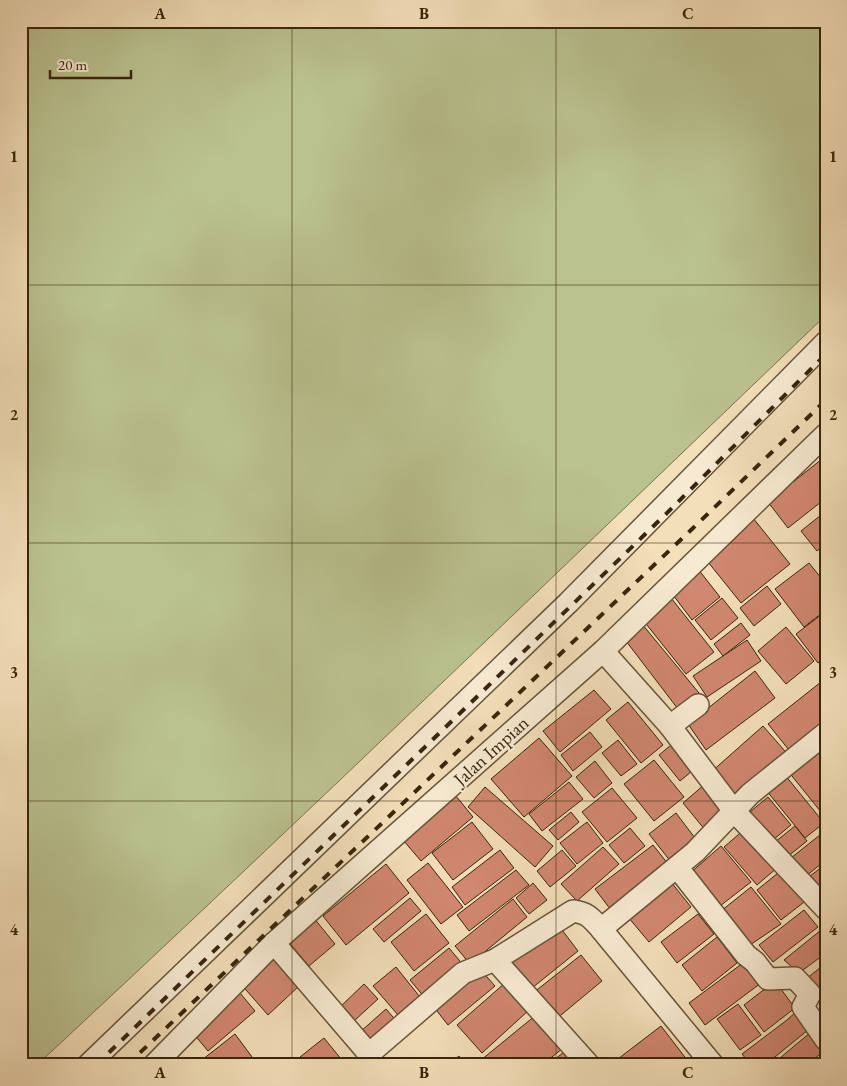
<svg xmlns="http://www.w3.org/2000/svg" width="847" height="1086" font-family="'EB Garamond',serif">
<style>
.green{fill:#bac290;stroke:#79744e}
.building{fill:#d18771;stroke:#38250c}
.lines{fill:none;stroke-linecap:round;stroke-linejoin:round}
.street-casing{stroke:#675438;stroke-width:24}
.street{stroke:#f7ead2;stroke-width:21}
.rail{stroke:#38250c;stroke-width:4;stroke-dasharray:9 9;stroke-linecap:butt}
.grid{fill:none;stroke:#38250c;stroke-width:1;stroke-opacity:0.55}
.labels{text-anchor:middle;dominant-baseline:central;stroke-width:4.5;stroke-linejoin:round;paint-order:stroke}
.street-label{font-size:19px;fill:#38250c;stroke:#f7ead2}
.neatline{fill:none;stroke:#38250c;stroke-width:2}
.grid-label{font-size:16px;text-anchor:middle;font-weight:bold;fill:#38250c}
</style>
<rect width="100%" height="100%" fill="#f3dfba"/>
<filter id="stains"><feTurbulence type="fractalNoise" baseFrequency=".004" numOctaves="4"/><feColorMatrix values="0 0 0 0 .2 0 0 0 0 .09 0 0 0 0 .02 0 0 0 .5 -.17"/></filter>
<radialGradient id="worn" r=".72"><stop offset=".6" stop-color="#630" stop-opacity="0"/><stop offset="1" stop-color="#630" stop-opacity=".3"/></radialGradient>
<path class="green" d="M21,21H826V315C564,566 303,818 37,1065H21Z"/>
<g class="building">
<path d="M822,459L826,464V498L788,528L768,502Z"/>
<path d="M826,511V543L817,551L801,531Z"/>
<path d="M753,518L790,564L741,603L704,557Z"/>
<path d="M809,563L826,584V610L804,627L775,589Z"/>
<path d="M698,569L720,597L692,620L670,591Z"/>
<path d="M767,586L781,604L754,626L740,608Z"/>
<path d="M671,598L714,652L686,674L643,620Z"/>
<path d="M722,598L738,618L711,640L695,620Z"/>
<path d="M826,611V657L818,663L796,634Z"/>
<path d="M741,623L750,635L723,656L714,644Z"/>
<path d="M642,624L699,693L678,709L626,641Z"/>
<path d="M786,627L814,661L786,684L758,651Z"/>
<path d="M747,640L761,661L707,697L693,676Z"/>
<path d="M755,671L775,698L706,750L688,724Z"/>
<path d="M826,678V729L793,755L768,724Z"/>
<path d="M594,690L611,709L560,752L543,731Z"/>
<path d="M628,702L663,745L641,763L606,720Z"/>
<path d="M763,726L791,758L737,805L710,773Z"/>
<path d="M590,732L602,747L573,771L561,755Z"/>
<path d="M539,738L572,776L524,817L491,779Z"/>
<path d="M618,740L637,764L621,776L602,753Z"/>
<path d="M677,740L698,766L680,781L659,755Z"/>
<path d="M819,745L826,753V816L825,817L788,771Z"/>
<path d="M654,760L684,797L654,821L624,784Z"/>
<path d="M595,761L612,783L594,798L576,777Z"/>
<path d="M785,775L824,823L805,838L766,790Z"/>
<path d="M569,782L583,799L542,831L529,814Z"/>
<path d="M705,784L728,812L706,831L683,803Z"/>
<path d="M485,787L553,846L535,867L468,807Z"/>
<path d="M612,788L637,818L607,842L582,812Z"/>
<path d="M456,796L473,817L421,861L403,840Z"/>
<path d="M768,797L791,825L767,845L744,817Z"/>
<path d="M571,812L579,822L558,840L549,830Z"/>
<path d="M676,813L698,842L671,862L649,834Z"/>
<path d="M472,822L493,849L453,880L432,853Z"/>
<path d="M587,822L603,843L577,864L560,843Z"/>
<path d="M795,826L807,841L782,861L770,846Z"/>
<path d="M630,828L645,846L624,863L609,845Z"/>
<path d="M746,828L778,867L757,885L724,847Z"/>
<path d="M825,831L826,832V860L806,876L791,858Z"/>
<path d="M653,845L672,869L614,914L595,889Z"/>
<path d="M721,846L751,882L720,906L689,874Z"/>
<path d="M603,847L619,864L577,901L561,884Z"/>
<path d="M500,850L514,868L465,905L452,887Z"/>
<path d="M562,850L576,866L550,887L537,871Z"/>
<path d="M428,863L463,907L441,924L407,880Z"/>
<path d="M386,864L409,893L346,945L323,916Z"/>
<path d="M826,864V902L806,879Z"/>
<path d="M783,869L808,899L781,920L757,890Z"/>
<path d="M516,870L529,885L469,931L457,915Z"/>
<path d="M671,882L691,907L649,942L628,917Z"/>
<path d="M533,883L547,900L529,914L516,898Z"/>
<path d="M751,887L781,924L750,945L721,911Z"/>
<path d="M410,898L421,911L384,942L373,929Z"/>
<path d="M513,899L527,917L470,964L455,946Z"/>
<path d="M804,910L818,927L773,962L759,945Z"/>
<path d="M426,914L449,943L414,971L391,942Z"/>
<path d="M698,914L714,934L677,963L661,942Z"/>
<path d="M313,917L335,944L309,966L286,939Z"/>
<path d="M559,926L578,951L527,992L507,967Z"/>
<path d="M826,926V953L799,973L784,960Z"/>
<path d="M717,937L737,963L702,991L682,965Z"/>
<path d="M449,948L464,966L425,998L410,980Z"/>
<path d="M270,955L298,987L268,1015L239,982Z"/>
<path d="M581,955L602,981L555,1020L533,993Z"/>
<path d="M747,960L761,983L705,1025L689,1003Z"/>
<path d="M826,963V1006L813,993L806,979Z"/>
<path d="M396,967L420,997L398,1015L373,986Z"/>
<path d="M479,968L495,986L448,1025L433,1006Z"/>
<path d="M775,981L795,1008L764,1032L744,1005Z"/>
<path d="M505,983L529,1010L482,1053L457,1025Z"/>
<path d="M364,984L378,999L354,1021L340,1007Z"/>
<path d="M240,993L255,1011L208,1051L193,1033Z"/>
<path d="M738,1004L761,1035L740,1050L717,1019Z"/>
<path d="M386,1009L399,1024L373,1047L360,1032Z"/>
<path d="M798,1010L813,1026L765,1065H751L742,1054L787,1020Z"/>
<path d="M536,1015L563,1048L542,1065H485L481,1060Z"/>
<path d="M661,1026L691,1065H610Z"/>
<path d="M811,1032L825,1050L807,1065H775L774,1063Z"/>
<path d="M235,1034L258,1065H200L198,1063Z"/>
<path d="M324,1038L346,1065H306L300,1057Z"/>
<path d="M570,1047L585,1065H548Z"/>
<path d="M459,1056L466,1065H447Z"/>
</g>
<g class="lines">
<g class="street-casing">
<g id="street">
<path d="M603,651L670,726"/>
<path d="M698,705L670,726L734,811L826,909"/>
<path d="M677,867L746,955L755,962L768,979L795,978L810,994L803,1007L826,1040"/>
<path d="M601,929L695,852L750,794L826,733"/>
<path d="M274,943L369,1054L463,973L495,960L573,911C588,913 591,918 601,929L713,1065"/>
<path d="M495,960L589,1065"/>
<path d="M88,1065L568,603L826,342"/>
<path d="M154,1065L274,943L603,651L826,434"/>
</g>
</g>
<use href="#street" class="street"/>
<g class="rail">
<path d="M96,1065L666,514L826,354"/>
<path d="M127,1065L691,530L826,400"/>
</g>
</g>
<path class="grid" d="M292,21V1065M556,21V1065M21,285H826M21,543H826M21,801H826"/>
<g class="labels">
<g class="street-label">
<text transform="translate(491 751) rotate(-42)">Jalan Impian</text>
</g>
</g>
<rect width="847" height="1086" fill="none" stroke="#f3dfba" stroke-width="55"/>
<path d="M50 70v8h81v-8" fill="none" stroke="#38250c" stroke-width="2.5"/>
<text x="58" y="70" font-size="15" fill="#38250c" stroke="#f7ead2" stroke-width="4" paint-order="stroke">20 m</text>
<rect x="28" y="28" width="792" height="1030" class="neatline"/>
<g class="grid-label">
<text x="160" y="19">A</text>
<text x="424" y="19">B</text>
<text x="688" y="19">C</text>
<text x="14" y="162">1</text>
<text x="833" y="162">1</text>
<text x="14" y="420">2</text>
<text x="833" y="420">2</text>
<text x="14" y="678">3</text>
<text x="833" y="678">3</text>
<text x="14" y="935">4</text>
<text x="833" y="935">4</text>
<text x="160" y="1078">A</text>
<text x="424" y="1078">B</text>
<text x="688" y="1078">C</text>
</g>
<rect width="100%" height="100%" filter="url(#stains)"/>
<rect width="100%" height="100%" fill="url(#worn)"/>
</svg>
